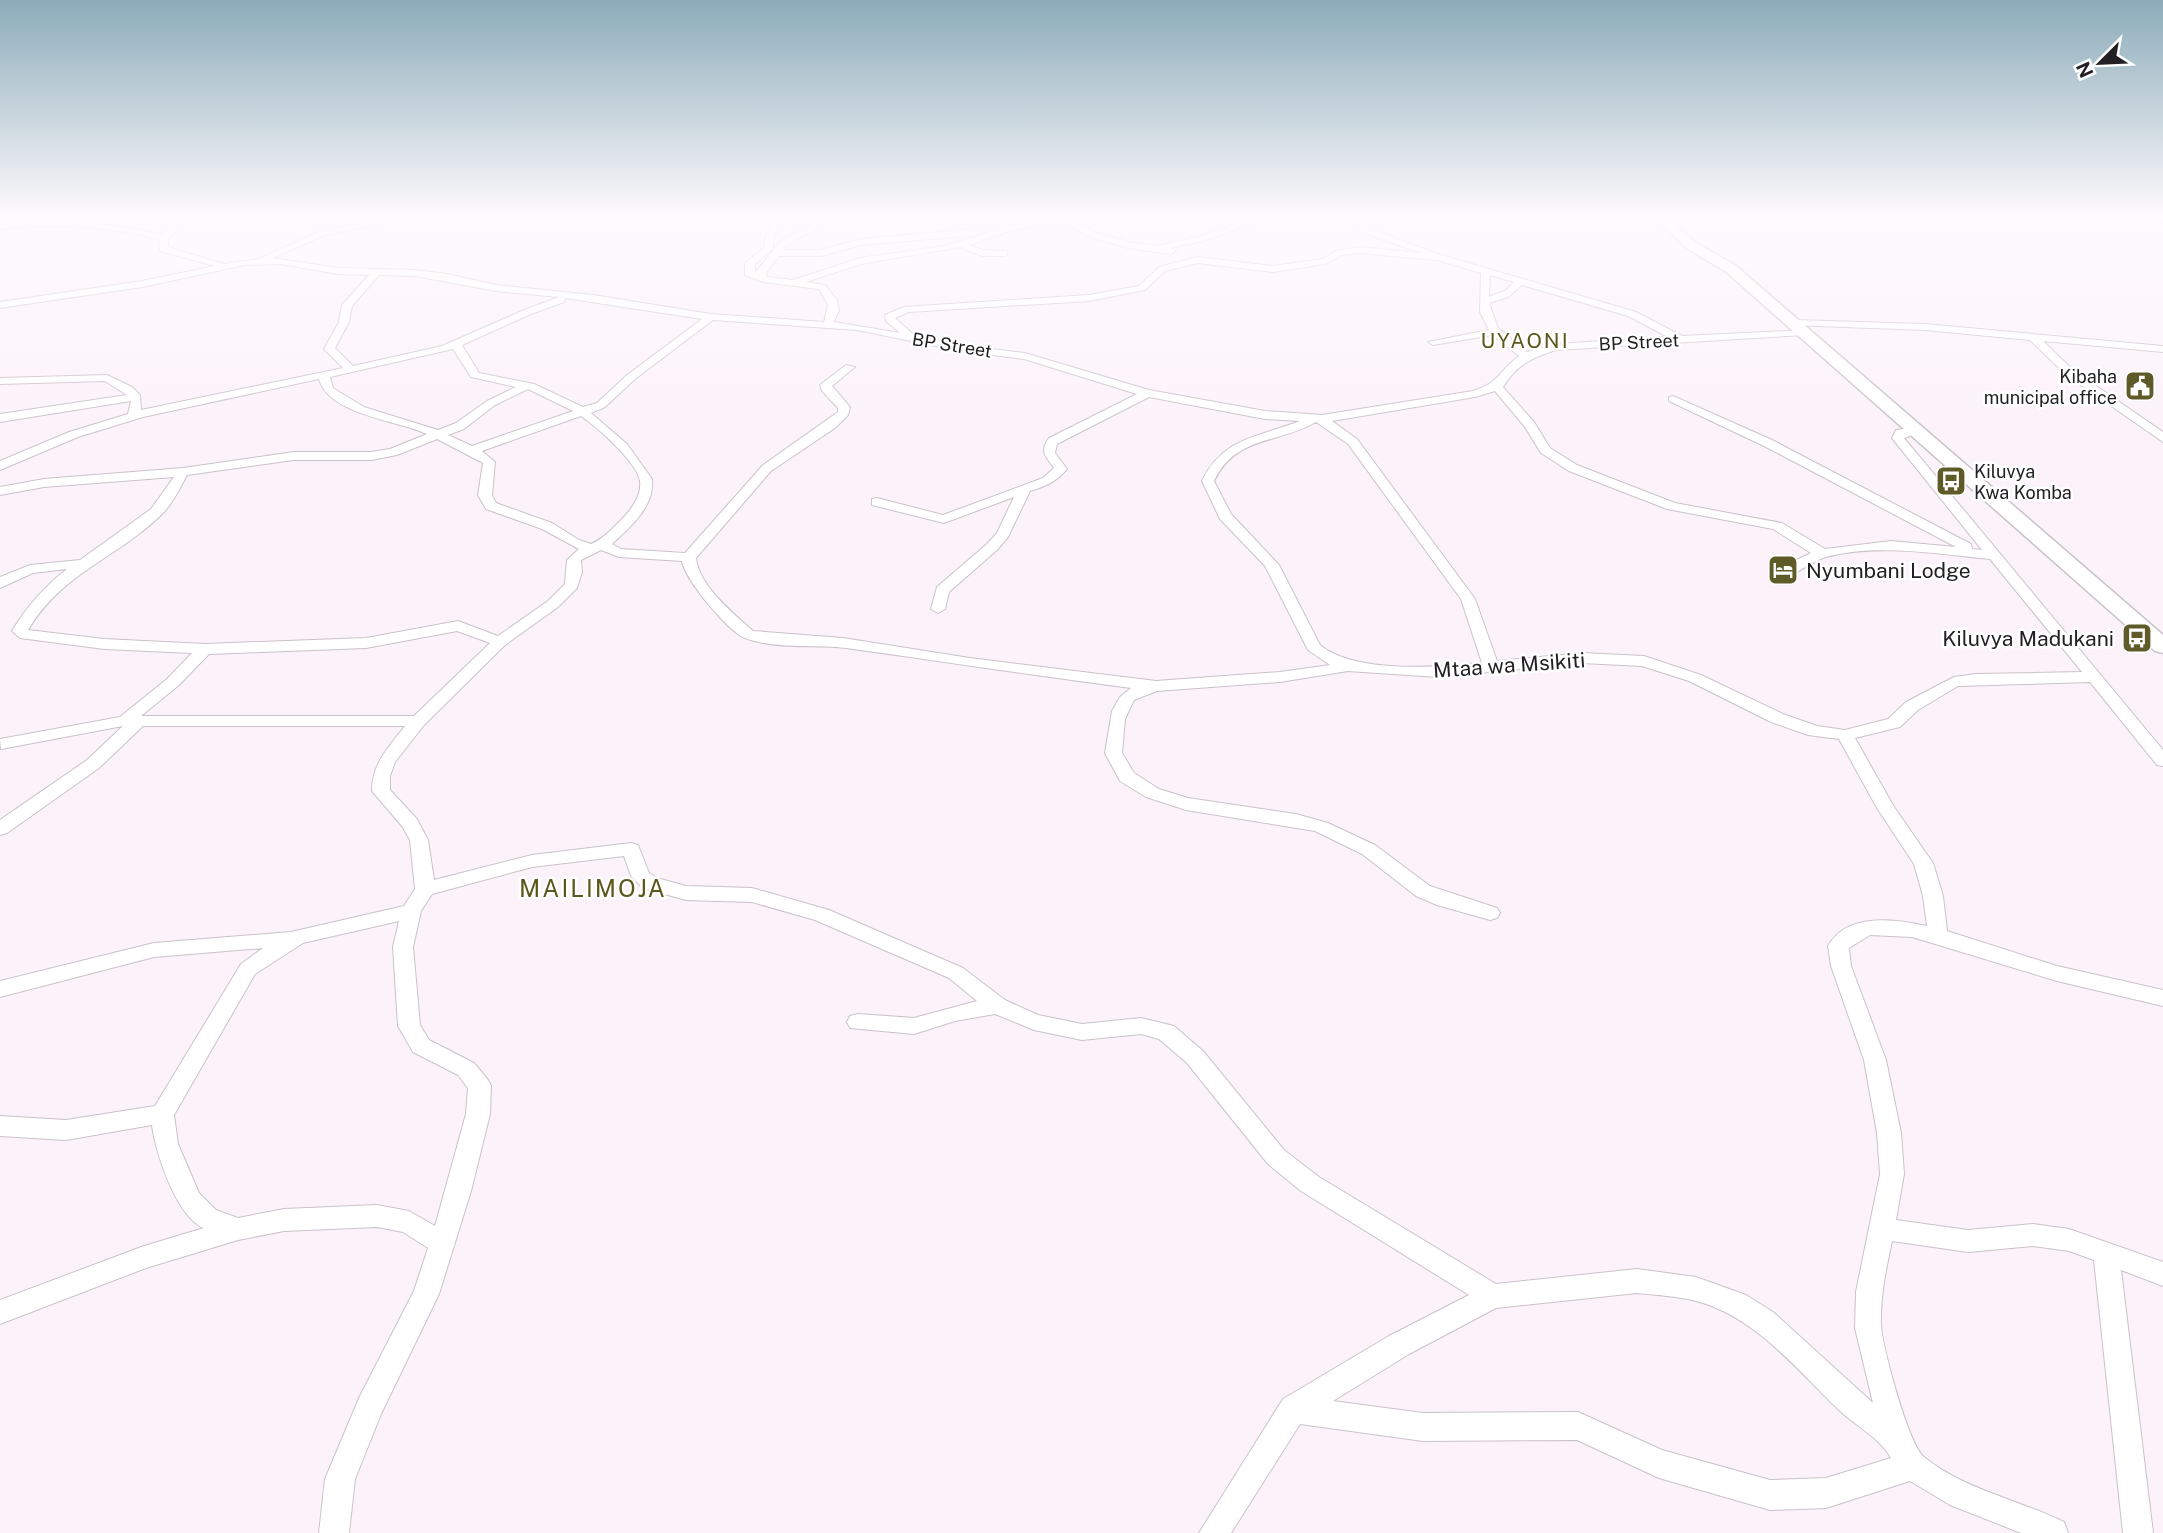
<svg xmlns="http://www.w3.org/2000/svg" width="2163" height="1533" font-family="'Public Sans',sans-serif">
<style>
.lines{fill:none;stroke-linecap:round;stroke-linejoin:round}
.minor-casing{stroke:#cac2c9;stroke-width:2}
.highway-casing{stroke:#cac2c9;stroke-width:3}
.minor{fill:#fff;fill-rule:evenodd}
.highway{fill:#fff;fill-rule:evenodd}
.labels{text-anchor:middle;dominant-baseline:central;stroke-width:5;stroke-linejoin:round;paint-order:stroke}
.far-street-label{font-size:18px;fill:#232023;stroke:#fff}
.far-poi-label{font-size:18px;fill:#232023;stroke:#fff;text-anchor:end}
.far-quarter-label{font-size:21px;letter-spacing:2px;fill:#5c571b;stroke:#fff}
.poi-label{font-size:21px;fill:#232023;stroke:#fff;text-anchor:start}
.street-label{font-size:21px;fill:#232023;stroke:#fff}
.quarter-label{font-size:24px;letter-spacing:2px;fill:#5c571b;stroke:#fff}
</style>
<rect width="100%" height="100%" fill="#fcf3fa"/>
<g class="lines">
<g class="minor-casing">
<g id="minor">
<path d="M180,218H189L168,238V247L224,264L259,259L326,229L396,218H414L328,234L272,258L338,268L415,270L447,274L496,285L593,295L711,314L824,322L828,305L819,289L763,282L745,275V263L764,248L766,236L776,218H784L774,236L773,249L755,264V273L781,241L825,218H835L787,245L783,250H821L861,239L977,229L981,232L977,235L861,245L821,256H779L766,273L767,277L793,280L860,258L945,246L1012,225L1058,218H1068L1096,233L1129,242L1157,246L1198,237L1249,219L1304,218L1250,224L1203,241L1171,248L1176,251L1171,254L1128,248L1090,237L1064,223L1016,229L969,245L983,250L1007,251V255L1004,256H982L960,247L861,264L806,282L825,285L837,300L839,310L834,322L900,333L886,321L885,315L904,307L1089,295L1139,286L1159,267L1198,257L1273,266L1323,259L1336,251L1360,247L1421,253L1364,233L1342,218H1351L1370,229L1441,255L1636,312L1682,336L1808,330V334L1804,335L1556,350C1531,358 1517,365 1503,387L1534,422L1550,448L1577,465L1675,503L1782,523L1825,549L1891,541L1956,547L1764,446L1669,401V397L1673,396L1772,440L1971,544L1972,549L1982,550L1892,438L1896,430L1919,427V433L1904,438L2163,750V766L2157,765L2090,682L1958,686L1918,710L1900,727L1855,738L1894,807L1933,863L1943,896L1947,931L2057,966L2163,990V1006L2057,981L1912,937L1870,935L1849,948L1851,966L1886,1060L1901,1133L1904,1174L1896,1220L1968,1230L2033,1224L2069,1229L2163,1262V1286L2121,1270L2153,1533H2123L2094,1260L2069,1251L2033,1246L1968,1252L1892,1241C1886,1269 1880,1297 1881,1326C1883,1348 1908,1444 1924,1457C1963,1489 2019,1500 2064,1522L2068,1533H2021L1950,1505L1910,1481L1826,1508L1770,1510L1659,1478L1577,1440L1423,1441L1300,1424L1231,1533H1199L1283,1399L1389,1336L1469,1295L1301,1191L1268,1164L1187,1063L1159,1039L1141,1034L1082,1040L1034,1030L995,1014L955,1021L914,1034L850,1028L847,1022L850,1016L858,1014L914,1018L977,1001L949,978L815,920L752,902L686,900L643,888L631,876L624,856L532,867L432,894L421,911L413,947L420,1025L429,1040L474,1063L488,1080L491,1086L490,1114L471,1191L439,1294L381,1414L355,1479L349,1533H319L325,1479L360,1396L414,1291L428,1248L403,1232L377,1227L284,1231L238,1240L146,1268L0,1324V1300L144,1246L204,1228C177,1218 155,1152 152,1125L66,1140L0,1136V1116L66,1120L155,1106L241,964L263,948L154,957L0,997V981L154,943L291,932L404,906L415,889L410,840L402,826L372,791C372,763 389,747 405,726H143L99,768L7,833L0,835V820L87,760L123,726L1,749L0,739L120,717L167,679L192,653L104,649L20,638L12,631C27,606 44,587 67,569L33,573L0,588V577L30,565L80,560L151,509L174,477L44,487L0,495V487L44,479L183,468L294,452H371L390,449L427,434C397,420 329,415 319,379L143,417L78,437L0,470V461L69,432L128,414L131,401L0,422V414L127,395L105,381L0,384V378L107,375L132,387L140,395L141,410L343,368L324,349L339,322L342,305L369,275L338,274L281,264L245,265L142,287L0,308V302L142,281L215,266L160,251L159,239C107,226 54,223 0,229V223L82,221L162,234ZM1360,253L1437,260L1481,273L1480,312L1489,330L1428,342L1433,345L1493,335L1519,356C1497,372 1501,382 1473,391L1322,415L1265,411L1149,390L1025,353L960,345L915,336L895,318L909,312L1089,301L1145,290L1165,271L1198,263L1273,272L1326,264L1342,255ZM379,275L415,276L496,291L559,297L524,310L442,346L353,366L335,348L349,322L352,306ZM1490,275L1514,282L1506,290L1489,297ZM1522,285L1628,316L1668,337L1555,344L1527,352L1498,328L1489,303L1508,297ZM565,298L702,319L627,375L597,403L583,407L534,384L479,373L462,345L531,314L564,302ZM713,320L857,330L960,351L1024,359L1137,394L1049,438C1039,451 1046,457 1054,468L1043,478L943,515L877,498L872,499V505L944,523L1014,497L997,533L987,544L937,587L931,609L938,613L945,609L949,592L997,550L1008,537L1030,491C1046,486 1056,482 1067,469L1055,453L1057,444L1149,397L1265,419L1300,421C1259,437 1223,437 1202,481L1220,519L1265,566L1308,650L1330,665L1280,672L1156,681L970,658L843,638L753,631C733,613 699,586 696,558L771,471L835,428L848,415L850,407L832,386L855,367L846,365L820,385L822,391L838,408V412L763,465L685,553L621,549L612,544C630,527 655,507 652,479L627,444L591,413L605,407L635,379ZM453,349L471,377L516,387L487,401L456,423L438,430L364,407L333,388L330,377ZM528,389L573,411L472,446L448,435L464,429L495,405ZM1495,391L1525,427L1541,453L1569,471L1667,509L1773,529L1811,553L1771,572L1769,575L1771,578C1789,582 1809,562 1826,557C1876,543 1939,554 1990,559L2082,672L1976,674L1954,677L1906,702L1888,719L1845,730L1817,726L1783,714L1701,675L1644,656L1582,653L1497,661L1475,599L1357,439L1332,421L1475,397ZM581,416C597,427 637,462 640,481C642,496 631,510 621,520C612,529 603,539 591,544L579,540L552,523L496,503L492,495L495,462L482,451ZM1316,422L1348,444L1461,599L1482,663C1437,667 1356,674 1320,645L1279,565L1231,514L1214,481C1236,435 1279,444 1316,422ZM437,439L483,463L478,495L486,509L542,529L579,549L567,560L565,584L548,601L498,636L458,621L366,638L205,644L104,639L28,630C62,572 120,557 164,512C174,501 180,488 187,475L294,460H371L397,455ZM601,550L619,557L682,561C685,580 728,631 745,638C776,650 813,644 846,648C941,661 1036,676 1131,688L1120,697L1112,711L1105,753L1120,781L1146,797L1186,810L1315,831L1362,854L1416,896L1437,905L1490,920L1497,918L1500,913L1497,908L1430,886L1375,845L1328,823L1296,814L1188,798L1159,789L1134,773L1122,753L1125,719L1134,700L1157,691L1280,682L1348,671L1438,677L1582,663L1642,666L1689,681L1771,722L1808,735L1839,739L1877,808L1914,864L1923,896L1927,926C1895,919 1847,912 1828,946L1831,966L1864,1060L1877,1133L1880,1174L1856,1292L1855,1328L1873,1403L1773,1312L1746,1295L1696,1277L1637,1269L1496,1284L1319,1177L1284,1150L1203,1051L1174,1026L1141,1018L1082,1024L1038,1015L1005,1000L963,968L829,910L752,888L686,886L657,878L649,873L638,845L631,843L532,855L434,880L428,840L417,819L390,790V776L395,762L424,725L505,645L558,607L577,588L582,572L581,560ZM457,631L490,643L414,716H141L179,685L209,654L366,648ZM399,921L393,947L398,1026L413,1052L458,1075L468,1088L466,1114L435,1226L409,1211L377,1205L284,1209L238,1218L216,1210L199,1193L178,1144L174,1115L255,974L303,943ZM1637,1293C1656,1295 1677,1296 1696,1301C1755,1316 1798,1371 1840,1411C1856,1426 1880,1438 1891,1458L1826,1478L1770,1480L1662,1450L1578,1412L1423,1413L1333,1401L1409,1354L1496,1308Z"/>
<path d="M1482,218H1491L1493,220L1489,223Z"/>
<path d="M2147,218H2163V223L2148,220Z"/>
<path d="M1794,320L1925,324L2163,346V352L2043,341L2073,370L2163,432V442L2065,374L2030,340L1925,330L1790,325L1789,323Z"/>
</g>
</g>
<g class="highway-casing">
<path id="highway" d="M1654,218H1667L1696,243L1735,265L2163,635V653L2155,651L1725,271L1688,249Z"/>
</g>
<use href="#minor" class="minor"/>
<use href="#highway" class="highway"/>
</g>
<linearGradient id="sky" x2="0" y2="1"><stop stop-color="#8cacba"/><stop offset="0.5" stop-color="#fefafd"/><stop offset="1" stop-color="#fefafd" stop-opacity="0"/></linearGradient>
<rect width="2163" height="432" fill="url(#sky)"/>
<defs>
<g id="civic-square" transform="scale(1.575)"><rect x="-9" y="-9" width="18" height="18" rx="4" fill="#5f5b28" stroke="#fff"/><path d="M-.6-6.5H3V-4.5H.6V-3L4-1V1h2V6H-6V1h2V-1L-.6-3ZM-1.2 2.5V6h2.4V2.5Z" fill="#fff"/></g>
<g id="bus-square" transform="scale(1.575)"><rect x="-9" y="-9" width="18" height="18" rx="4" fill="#5f5b28" stroke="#fff"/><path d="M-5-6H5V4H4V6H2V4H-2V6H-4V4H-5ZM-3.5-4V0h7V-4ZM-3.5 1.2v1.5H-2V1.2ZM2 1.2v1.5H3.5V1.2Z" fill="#fff"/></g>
<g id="hotel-square" transform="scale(1.575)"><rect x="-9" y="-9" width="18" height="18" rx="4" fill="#5f5b28" stroke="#fff"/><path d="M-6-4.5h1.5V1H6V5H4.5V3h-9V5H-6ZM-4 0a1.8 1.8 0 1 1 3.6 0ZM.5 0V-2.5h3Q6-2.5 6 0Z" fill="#fff"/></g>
</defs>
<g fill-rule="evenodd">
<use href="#civic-square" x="2140" y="386"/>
<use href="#bus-square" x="1951" y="481"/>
<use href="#hotel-square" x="1783" y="570"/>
<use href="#bus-square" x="2137" y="638"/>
</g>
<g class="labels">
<g class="far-street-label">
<text transform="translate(1639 342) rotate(-3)">BP Street</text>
<text transform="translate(952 345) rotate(9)">BP Street</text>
</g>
<g class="far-poi-label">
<text x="2117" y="376">Kibaha<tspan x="2117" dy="21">municipal office</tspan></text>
<text x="1974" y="471" text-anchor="start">Kiluvya<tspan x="1974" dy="21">Kwa Komba</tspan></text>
</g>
<g class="far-quarter-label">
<text x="1525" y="340">UYAONI</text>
</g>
<g class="poi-label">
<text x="1806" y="570">Nyumbani Lodge</text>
<text x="2114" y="638" text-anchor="end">Kiluvya Madukani</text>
</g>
<g class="street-label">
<text transform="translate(1509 665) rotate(-4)">Mtaa wa Msikiti</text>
</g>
<g class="quarter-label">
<text x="593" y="888">MAILIMOJA</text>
</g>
</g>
<g transform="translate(2100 63) rotate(246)" stroke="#ffffff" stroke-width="5" paint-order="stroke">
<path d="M0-5L12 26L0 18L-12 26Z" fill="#232023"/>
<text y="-10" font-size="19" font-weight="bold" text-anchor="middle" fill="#232023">N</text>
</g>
</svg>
